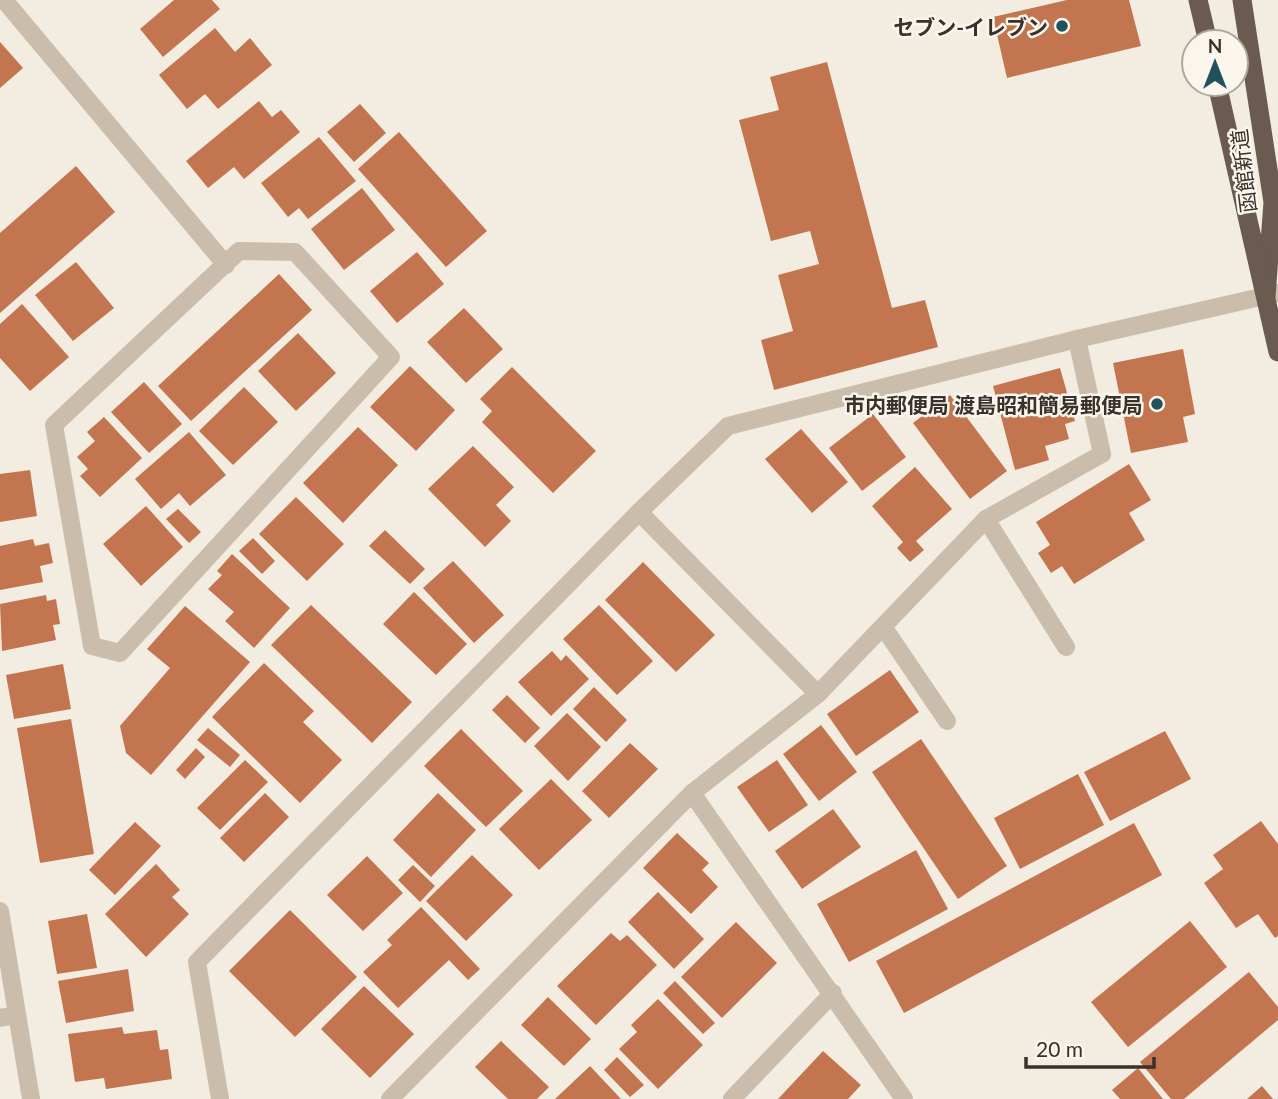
<svg xmlns="http://www.w3.org/2000/svg" width="1278" height="1099" font-family="Lato,'Noto Sans JP',sans-serif">
<style>
.building{fill:#c2754f}
.lines{fill:none;stroke-linecap:round;stroke-linejoin:round}
.minor{stroke:#cbbdac;stroke-width:18}
.tertiary{stroke:#cbbdac;stroke-width:18}
.trunk{stroke:#6a5a50;stroke-width:19}
.poi-dot{fill:#21515a;stroke:#faf5ed;stroke-width:2.5}
.labels{text-anchor:middle;dominant-baseline:central;stroke-width:5;stroke-linejoin:round;paint-order:stroke}
.poi-label{font-size:21px;font-weight:bold;fill:#39312b;stroke:#faf5ed;text-anchor:end}
.street-label{font-size:21px;fill:#39312b;stroke:#faf5ed}
</style>
<rect width="100%" height="100%" fill="#f3ece0"/>
<g class="building">
<path d="M174,0H212L220,9L163,57L140,29Z"/>
<path d="M1067,0H1129L1141,46L1007,78L993,17Z"/>
<path d="M215,28L235,52L250,38L272,65L218,109L205,94L187,109L159,75Z"/>
<path d="M0,42L23,68L0,88Z"/>
<path d="M827,62L892,308L925,300L938,347L774,390L761,340L793,331L778,275L819,264L810,231L771,241L739,120L779,110L770,77Z"/>
<path d="M259,101L272,117L281,110L300,132L244,179L234,167L208,188L186,161Z"/>
<path d="M360,104L386,133L354,162L327,132Z"/>
<path d="M399,132L487,231L446,267L358,169Z"/>
<path d="M319,137L356,181L308,219L299,208L288,217L261,183Z"/>
<path d="M76,166L115,212L0,313V233Z"/>
<path d="M362,188L395,230L344,270L311,229Z"/>
<path d="M417,252L444,284L397,323L370,291Z"/>
<path d="M76,262L114,308L73,341L35,295Z"/>
<path d="M279,274L312,310L191,421L158,386Z"/>
<path d="M22,304L69,357L30,391L0,358V324Z"/>
<path d="M464,308L503,349L466,383L427,342Z"/>
<path d="M298,333L336,373L296,411L258,371Z"/>
<path d="M1183,349L1195,414L1183,417L1188,442L1131,453L1113,363Z"/>
<path d="M410,366L455,410L416,451L370,407Z"/>
<path d="M512,367L596,451L553,493L482,422L492,411L480,399Z"/>
<path d="M1060,368L1075,421L1065,424L1069,439L1045,446L1049,460L1015,470L993,386Z"/>
<path d="M144,382L182,424L149,453L111,412Z"/>
<path d="M244,387L278,422L233,465L199,431Z"/>
<path d="M950,395L1007,471L970,499L913,423Z"/>
<path d="M873,414L906,457L862,491L829,448Z"/>
<path d="M104,417L142,458L100,497L80,476L88,469L77,457L95,441L87,432Z"/>
<path d="M358,427L398,465L343,523L303,483Z"/>
<path d="M801,429L848,482L812,513L765,459Z"/>
<path d="M189,432L226,475L190,506L179,493L161,509L135,479Z"/>
<path d="M473,446L514,487L496,505L511,521L485,547L428,489Z"/>
<path d="M1129,464L1151,500L1129,513L1145,540L1074,584L1062,566L1051,573L1038,553L1050,545L1036,522Z"/>
<path d="M915,467L952,509L916,541L924,550L910,562L897,548L903,542L872,506Z"/>
<path d="M30,470L37,516L0,522V474Z"/>
<path d="M296,497L344,544L307,581L259,534Z"/>
<path d="M146,506L183,547L141,586L103,544Z"/>
<path d="M178,509L201,532L189,543L166,519Z"/>
<path d="M385,530L425,569L410,584L369,546Z"/>
<path d="M253,538L275,561L262,574L239,551Z"/>
<path d="M33,539L35,546L49,543L53,563L40,566L43,582L0,590V546Z"/>
<path d="M232,554L290,608L254,648L225,621L234,612L208,589L222,575L217,571Z"/>
<path d="M453,561L504,615L474,643L423,588Z"/>
<path d="M643,562L715,635L676,672L605,600Z"/>
<path d="M414,592L467,644L436,675L383,624Z"/>
<path d="M46,595L47,601L56,599L60,624L53,625L56,640L2,651L0,604Z"/>
<path d="M311,605L412,702L372,743L271,645Z"/>
<path d="M599,605L653,661L617,695L563,639Z"/>
<path d="M185,606L250,662L151,775L126,753L120,726L170,668L147,649Z"/>
<path d="M552,651L561,661L566,655L589,679L551,716L518,682Z"/>
<path d="M264,663L314,711L303,722L342,760L300,803L212,717Z"/>
<path d="M63,664L71,709L14,719L6,675Z"/>
<path d="M890,670L919,712L856,756L827,714Z"/>
<path d="M594,687L627,720L606,742L573,709Z"/>
<path d="M507,695L540,728L525,743L492,710Z"/>
<path d="M567,713L601,747L568,781L534,746Z"/>
<path d="M71,719L94,854L40,863L17,728Z"/>
<path d="M821,725L857,772L819,801L783,754Z"/>
<path d="M208,728L240,755L230,767L197,740Z"/>
<path d="M461,729L523,791L486,827L424,766Z"/>
<path d="M1165,731L1191,779L1110,821L1084,772Z"/>
<path d="M921,739L1007,866L958,899L872,772Z"/>
<path d="M630,743L658,769L609,818L582,791Z"/>
<path d="M196,748L205,757L185,779L176,770Z"/>
<path d="M245,760L268,782L220,830L197,808Z"/>
<path d="M777,760L808,805L769,832L737,787Z"/>
<path d="M1078,774L1104,825L1020,869L994,818Z"/>
<path d="M551,779L592,820L539,870L499,829Z"/>
<path d="M265,793L289,817L244,862L220,838Z"/>
<path d="M438,793L476,830L431,877L393,840Z"/>
<path d="M833,809L861,847L802,889L775,851Z"/>
<path d="M1261,821L1278,844V936L1275,938L1258,914L1236,928L1204,883L1223,869L1213,855Z"/>
<path d="M135,822L161,846L115,895L89,870Z"/>
<path d="M1134,823L1162,875L904,1013L876,961Z"/>
<path d="M677,833L709,863L702,870L718,887L691,914L643,868Z"/>
<path d="M916,850L948,909L849,962L817,904Z"/>
<path d="M472,855L513,895L466,941L426,901Z"/>
<path d="M367,856L403,893L363,931L327,895Z"/>
<path d="M156,864L180,890L172,897L189,914L146,957L105,914Z"/>
<path d="M413,865L435,886L420,902L398,880Z"/>
<path d="M658,892L704,939L674,969L628,922Z"/>
<path d="M421,907L480,969L468,980L449,960L398,1008L363,972L392,945L387,940Z"/>
<path d="M290,910L357,977L295,1037L229,971Z"/>
<path d="M87,914L97,968L57,974L48,921Z"/>
<path d="M1190,921L1227,967L1128,1047L1091,1002Z"/>
<path d="M736,922L777,963L722,1018L681,977Z"/>
<path d="M611,933L620,941L627,935L657,965L596,1025L557,986Z"/>
<path d="M128,969L134,1011L66,1023L58,981Z"/>
<path d="M1249,972L1278,1007V1020L1184,1099H1171L1140,1062Z"/>
<path d="M675,981L715,1023L703,1034L663,993Z"/>
<path d="M364,986L414,1034L370,1078L321,1029Z"/>
<path d="M548,997L591,1039L564,1066L521,1025Z"/>
<path d="M658,999L703,1045L658,1089L619,1049L637,1032L631,1025Z"/>
<path d="M122,1027L124,1034L157,1030L160,1050L168,1049L172,1079L106,1089L104,1078L75,1082L68,1034Z"/>
<path d="M501,1041L549,1087L537,1099H508L475,1067Z"/>
<path d="M823,1051L861,1085L848,1099H778Z"/>
<path d="M617,1057L644,1085L630,1097L604,1070Z"/>
<path d="M590,1066L621,1099H555Z"/>
<path d="M1138,1068L1163,1099H1120L1112,1090Z"/>
<path d="M1262,1086L1273,1099H1247Z"/>
</g>
<g class="lines">
<g class="minor">
<path d="M4,0L226,265"/>
<path d="M239,251L295,252L391,357L120,653L92,646L54,425Z"/>
<path d="M639,512L818,694"/>
<path d="M986,519L1066,647"/>
<path d="M884,628L947,721"/>
<path d="M692,793L904,1099"/>
<path d="M0,1018L17,1015"/>
<path d="M220,1099L197,962L639,512L728,426L1077,339L1278,293"/>
<path d="M390,1099L692,793L818,694L986,519L1102,454L1077,339"/>
<path d="M732,1099L833,993"/>
</g>
<path class="tertiary" d="M0,911L31,1099"/>
<g class="trunk">
<path d="M1198,0L1208,42"/>
<path d="M1242,0L1273,202L1266,296"/>
<path d="M1217,84L1278,352"/>
</g>
</g>
<g class="poi-dot">
<circle cx="1062" cy="26" r="7"/>
<circle cx="1157" cy="404" r="7"/>
</g>
<g class="labels">
<g class="poi-label">
<text x="1048" y="26">セブン-イレブン</text>
<text x="1143" y="404">市内郵便局 渡島昭和簡易郵便局</text>
</g>
<g class="street-label">
<text transform="translate(1243 171) rotate(-97)">函館新道</text>
</g>
</g>
<g transform="translate(1215 63)"><circle r="33" fill="#faf5ed" stroke="#ada79f" stroke-width="2"/>
<path d="M0-5L12 26L0 18L-12 26Z" fill="#21515a"/>
<text y="-10" font-size="19" font-weight="bold" text-anchor="middle" fill="#39312b">N</text>
</g>
<path d="M1026 1057v10h128v-10" fill="none" stroke="#39312b" stroke-width="3.5"/>
<text x="1036" y="1057" font-size="21" fill="#39312b" stroke="#faf5ed" stroke-width="5" paint-order="stroke">20 m</text>
</svg>
